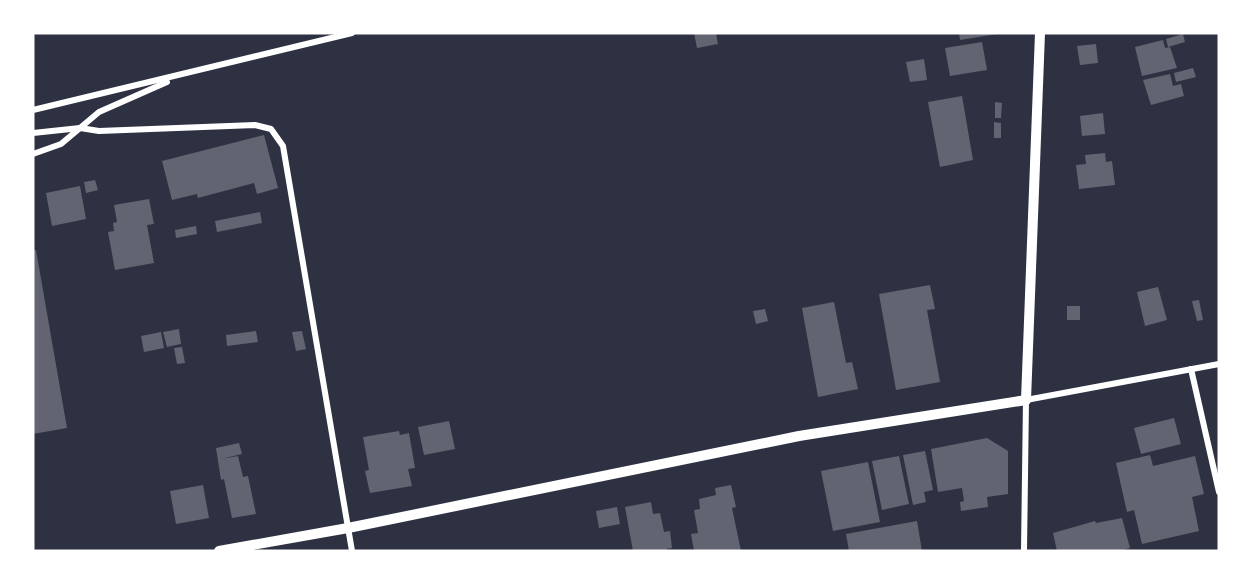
<svg xmlns="http://www.w3.org/2000/svg" width="1252" height="584" font-family="Overpass,sans-serif">
<style>
.building{fill:#626471}
.lines{fill:none;stroke-linecap:round;stroke-linejoin:round}
.minor{stroke:#fff;stroke-width:6}
.tertiary{stroke:#fff;stroke-width:10}
</style>
<rect width="100%" height="100%" fill="#2d3142"/>
<g class="building">
<path d="M694,33H716L718,44L697,48Z"/>
<path d="M959,33H997V34L960,40Z"/>
<path d="M1183,34L1185,42L1168,47L1166,39Z"/>
<path d="M1163,40L1165,48L1170,47L1177,68L1142,76L1135,47Z"/>
<path d="M982,42L987,70L950,76L945,48Z"/>
<path d="M1096,44L1098,63L1080,65L1077,46Z"/>
<path d="M924,59L927,80L910,82L906,62Z"/>
<path d="M1193,68L1196,77L1176,82L1174,73Z"/>
<path d="M1170,74L1173,86L1181,84L1184,96L1151,105L1143,80Z"/>
<path d="M962,96L973,160L940,167L928,102Z"/>
<path d="M995,102L1002,103L1001,118H995Z"/>
<path d="M1103,113L1105,134L1082,136L1080,116Z"/>
<path d="M994,122L1001,123V138H994Z"/>
<path d="M264,135L278,188L257,194L254,183L198,198L197,194L172,200L162,161Z"/>
<path d="M1105,153L1106,162L1112,161L1115,185L1079,189L1076,165L1086,164L1085,155Z"/>
<path d="M95,180L98,190L86,193L84,182Z"/>
<path d="M80,186L86,219L52,226L46,193Z"/>
<path d="M149,199L154,224L147,225L154,263L115,270L108,232L114,231L113,223L117,222L114,205Z"/>
<path d="M260,212L262,223L217,232L215,221Z"/>
<path d="M196,226L197,234L176,238L175,230Z"/>
<path d="M33,250H36L67,428L33,434Z"/>
<path d="M930,285L935,309L927,310L940,382L896,390L879,294Z"/>
<path d="M1158,287L1167,320L1145,326L1137,292Z"/>
<path d="M1199,300L1203,320L1197,321L1192,301Z"/>
<path d="M834,302L846,363L852,362L858,389L818,397L802,308Z"/>
<rect x="1067" y="306" width="13" height="14"/>
<path d="M765,309L768,321L756,324L753,311Z"/>
<path d="M179,329L181,344L167,347L163,332Z"/>
<path d="M256,331L258,342L227,346L226,335Z"/>
<path d="M302,331L306,349L296,351L292,332Z"/>
<path d="M161,332L164,348L144,352L141,336Z"/>
<path d="M182,347L185,363L177,364L174,348Z"/>
<path d="M1174,418L1181,444L1141,454L1134,428Z"/>
<path d="M449,421L455,449L424,455L418,427Z"/>
<path d="M399,431L400,435L409,433L415,468L408,469L412,486L370,493L365,471L369,470L363,437Z"/>
<path d="M987,438L1008,451V494L987,497L988,507L961,511L960,502L964,501L962,488L938,492L931,449Z"/>
<path d="M239,443L242,454L221,459L238,456L243,477L248,476L256,514L232,518L224,479L221,480L216,448Z"/>
<path d="M925,451L933,490L924,492L926,502L913,505L903,455Z"/>
<path d="M1150,455L1153,466L1195,456L1204,494L1192,497L1199,531L1142,544L1134,510L1127,512L1116,463Z"/>
<path d="M899,456L909,504L882,510L872,461Z"/>
<path d="M868,462L880,522L833,531L821,471Z"/>
<path d="M203,485L209,518L176,524L170,491Z"/>
<path d="M731,485L736,507L732,508L741,551H694L691,534L698,533L694,510L700,509L699,499L716,495L715,488Z"/>
<path d="M651,502L653,514L660,513L664,532L670,531L672,548L666,549L667,551H633L625,507Z"/>
<path d="M617,507L620,524L599,528L596,511Z"/>
<path d="M1122,518L1130,548L1119,551H1057L1053,533L1095,521L1096,523Z"/>
<path d="M917,521L922,551H849L846,534Z"/>
</g>
<g class="lines">
<g class="minor">
<path d="M33,110L352,33"/>
<path d="M33,133L80,128L99,131L255,125L271,129L283,146L352,551"/>
<path d="M33,154L61,144L99,112L167,82"/>
<path d="M1191,369L1219,492"/>
<path d="M1024,551L1026,400L1219,364"/>
</g>
<path class="tertiary" d="M219,551L348,528L799,436L1026,400L1040,33"/>
</g>
<rect width="1252" height="584" fill="none" stroke="#ffffff" stroke-width="69"/>
</svg>
